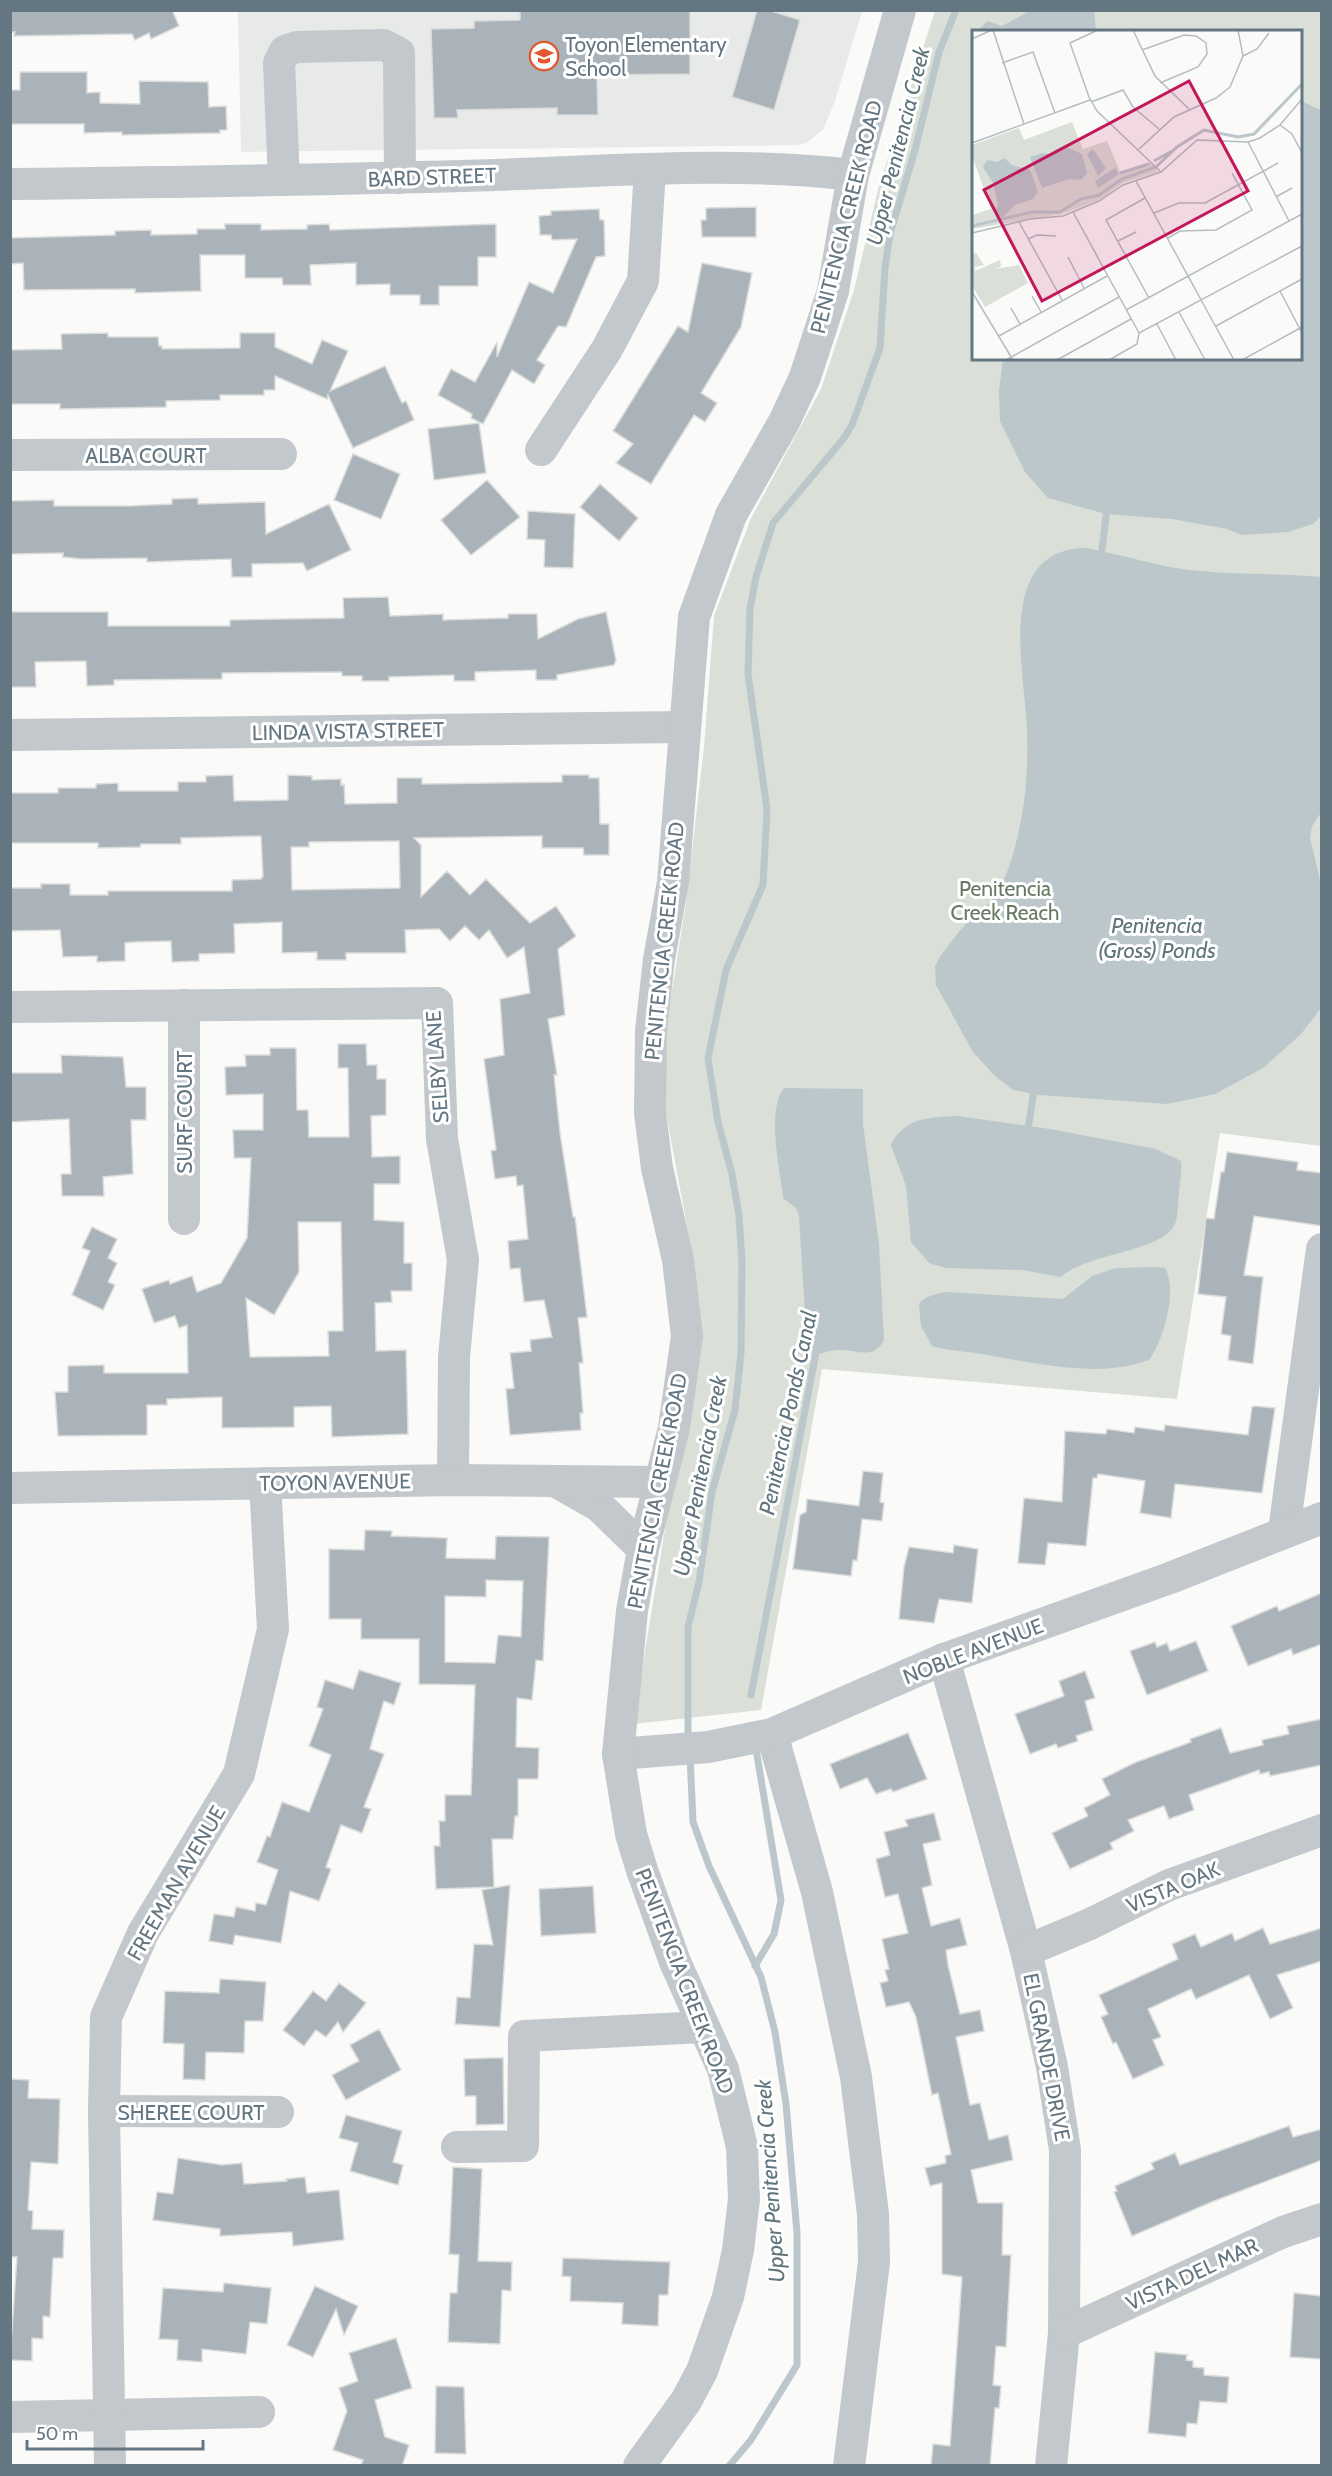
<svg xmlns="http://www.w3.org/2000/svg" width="1332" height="2476" font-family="Cabin,sans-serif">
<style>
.built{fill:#e8e9e9}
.green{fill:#dadfd7;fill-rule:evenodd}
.water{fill:#bbc7cb}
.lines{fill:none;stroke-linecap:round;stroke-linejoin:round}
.stream{stroke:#bbc7cb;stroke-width:7}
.building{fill:#aab3b9;stroke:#dcdcda;stroke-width:1.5;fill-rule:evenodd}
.minor{stroke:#c3c8cc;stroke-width:32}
.labels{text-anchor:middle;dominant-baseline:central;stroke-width:6;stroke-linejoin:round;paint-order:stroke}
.poi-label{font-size:21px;fill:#657683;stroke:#fff;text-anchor:start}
.street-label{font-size:21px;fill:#657683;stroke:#fff}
.park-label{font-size:21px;fill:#687a64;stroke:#fff}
.water-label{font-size:22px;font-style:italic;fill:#60757c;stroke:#fff}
.inset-river{fill:none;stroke:#bbc7cb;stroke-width:3}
.inset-road{fill:none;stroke:#b5bdc2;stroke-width:1.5}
.view{fill:#c2185b;fill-opacity:0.15;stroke:#c2185b;stroke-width:3}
.inset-edge{fill:none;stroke:#657683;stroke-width:3}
</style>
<rect width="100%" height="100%" fill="#fafaf8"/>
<path class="built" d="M238,11H862L835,101L823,130L806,143L797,145L241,152Z"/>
<path class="green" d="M935,11H1321V1146L1220,1133L1177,1399L822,1369L761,1710L633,1724L673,1481L694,1264L664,1102L665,1034L686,903L704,747L714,616L751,518L821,389L854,290L879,186ZM974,32H1300V358H974Z"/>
<g class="water">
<path d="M1032,10L1094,11L1096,31H978L987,21L1002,26Z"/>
<path d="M1301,101L1321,110V516L1313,524L1288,532L1242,535L1227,529L1172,519L1106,514L1048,498L1025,472L1000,421L999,391L1003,359L1300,358Z"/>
<path d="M1086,548C1125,555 1161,568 1200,571C1240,575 1281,573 1321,577L1322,811L1312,826L1310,838L1321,884V1008L1301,1034L1263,1068L1215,1094L1167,1104L1040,1095L1013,1090L995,1076L973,1052L936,985L935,967L939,958C949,945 959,930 971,919C978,913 985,908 991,901C1008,880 1016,846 1021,820C1027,791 1028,759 1027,729C1025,672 994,549 1086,548Z"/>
<path d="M784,1088L863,1089V1124L879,1244L884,1340C873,1361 857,1349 838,1350C829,1350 823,1354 814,1354L811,1350L815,1331L805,1313L799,1216L796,1208L783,1198C780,1168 766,1112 784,1088Z"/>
<path d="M957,1116L1050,1129L1156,1149L1181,1161C1182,1173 1180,1182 1179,1193C1177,1204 1179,1216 1174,1226C1159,1252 1088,1253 1061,1277L1022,1270L946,1268L929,1263L911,1242L906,1186L891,1145C903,1118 930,1117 957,1116Z"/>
<path d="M1158,1267L1165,1268C1178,1291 1163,1341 1149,1360C1096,1379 1036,1363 982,1354C965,1351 948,1351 932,1346L921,1326L919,1304C925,1296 936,1294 946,1292L1063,1299L1092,1276L1116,1268Z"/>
</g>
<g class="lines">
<g class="stream">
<path d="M1101,558L1107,507"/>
<path d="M1027,1135L1035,1084"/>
<path d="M751,1695L817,1347"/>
<path d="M688,1741V1627L699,1582L712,1492L735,1410L741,1353L742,1261L739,1216L732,1174L718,1122L708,1058L726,970L763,885L767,809L748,674L750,609L756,577L773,523L844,438L852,425L880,348L885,268L890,234L915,150L939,52L956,10"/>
<path d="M690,1755L693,1822L709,1866L761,1977L775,2032L786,2104L797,2233V2365L751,2440L729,2466"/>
<path d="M755,1966L774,1934L781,1900L756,1749"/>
</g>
</g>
<g class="building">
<path d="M10,10H172L179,26L151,39L149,33L135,40L132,34L14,36L15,32H10Z"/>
<path d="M520,10H690V74L597,75L598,115H557V108L457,110L458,118H434L431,29L474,28V21L520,20Z"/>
<path d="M757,10H768L800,20L774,110L732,97Z"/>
<path d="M20,72H87V93L100,92V103L140,104L139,81L208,82L209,107L226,106L227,130H220V133L122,135V132L84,133V124H10V90H20Z"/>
<path d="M756,207V237H702L701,220H706V208Z"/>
<path d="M599,209L600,220H604L605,256L596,257L566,327L558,326L537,360L545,365L534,384L512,370L483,424L471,418L472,414L438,395L451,369L475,382L497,342V357L529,282L553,293L577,239L552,240L551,235H540L539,216L551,215V211Z"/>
<path d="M225,224H261V230L307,229V225L329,224L330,230L496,224V257H478V286H439V305H420V295H390V284L356,285V263L310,265L311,285H283L282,278H245V255H200L201,291L135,293V289L24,290L23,263L10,264V238L115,235V231L151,230V235L197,234V229H225Z"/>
<path d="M702,263L752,273L741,327L701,393L717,403L705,422L694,415L651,484L616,463L633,444L613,431L678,326L688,332Z"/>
<path d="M108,333V337H158L159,346H162V349L240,348V333H275V347L312,364L322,340L348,351L330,391L385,366L402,403L406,401L414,420L353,448L328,395L327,399L275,376V390H264V395H220V400L166,401V407L60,409V404H10V350L62,349L61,334Z"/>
<path d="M479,423L486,473L434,480L428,429Z"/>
<path d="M353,454L400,474L381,519L334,500Z"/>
<path d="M487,480L520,517L471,555L441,520Z"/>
<path d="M600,484L638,518L619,541L580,507Z"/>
<path d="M198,498V504L265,502L266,534L329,504L351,550L307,571L303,563L252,564V577H232L231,559L147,562V558L82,559L63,557V553L10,554V501L54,500V506H129L172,504V499Z"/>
<path d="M528,511L575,514L573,568L544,567L545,540L527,539Z"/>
<path d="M388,597L390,616L443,614V620L508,618V614H537L538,639L578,619L606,612L616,660L614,665L557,675V680H536V670L475,672V681H454V675L389,677V681H362V676H342V672L222,673V679L114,680V685L87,686L86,661L35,662L36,687H10V612H108V626H230V620L344,618L343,598Z"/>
<path d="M233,775L234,801L288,800V775L312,776V780L341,779V785L344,784L345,804L397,803V778H422V784L562,782V775H589V778H599L600,824H609V855H584L583,848H542V836L414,838L421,845V897L447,871L470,895L486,879L530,923L556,906L576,936L558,949L565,1015L548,1019L557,1075H554L560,1133L573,1217H575L587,1317L578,1318L583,1363H579L583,1413H580L581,1430L510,1435L506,1389L514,1388L510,1353L531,1351L530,1340L552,1337L544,1300L524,1302L520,1268L510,1269L508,1241L528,1239L523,1185L517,1186L516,1176L495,1179L491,1151L496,1150L484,1059L504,1055L500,999L530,993L524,947L507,958L489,930L479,940L465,926L450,941L439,929L405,930L406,953H346V960H317V952L282,953V922L234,924L235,953L199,954V961L172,962L171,941L135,942L125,943V961L97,962V956L63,957L60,930L10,931V888H41V884H70V895H108V891H232V880L261,879L263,876L261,836L181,838V844H141L140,847L98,848V843H10V793H58V788H96V784L118,783V791H178V782H206V776ZM399,841L400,888L292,890L291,847H309V842Z"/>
<path d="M338,1044H366L367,1065H377V1079H386V1115L371,1116L372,1157L400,1156V1184H374V1220L404,1222V1263H412V1291H391L392,1302L375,1303L376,1351L406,1350L408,1434L332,1437L331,1406L294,1407V1427L222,1428V1397L167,1399V1405H147V1435L58,1436L55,1392H68V1366L104,1365V1373H188L187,1325L179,1328L175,1316L154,1323L142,1289L169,1280L170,1284L192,1276L197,1292L221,1283L247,1238L251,1158H234L233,1130H263V1094L226,1095L225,1067L246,1066L245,1055H270V1048H296L297,1110H308L309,1137H349L348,1068H338ZM298,1222H341L343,1331H328L329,1356L250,1357L246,1298L274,1315L299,1272Z"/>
<path d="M61,1055L123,1057L126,1087H146V1120H131L133,1174L103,1177L104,1196H62L61,1174H71L69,1119L10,1122V1073H62Z"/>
<path d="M1227,1152L1298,1162L1297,1170L1322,1173V1226L1254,1216L1244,1275L1263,1277L1253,1364L1228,1360L1231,1336L1221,1334L1226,1297L1198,1294L1206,1218L1214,1219L1221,1172H1224Z"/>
<path d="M92,1227L117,1239L108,1258L117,1263L108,1282L115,1285L103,1310L72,1295L90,1251L82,1248Z"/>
<path d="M1255,1406L1275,1408L1262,1493L1175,1484L1171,1518L1140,1513L1145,1481L1098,1474L1097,1478H1093L1086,1546L1048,1543L1045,1565L1018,1563L1024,1498L1062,1502L1065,1431L1106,1434L1107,1429L1134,1433L1135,1427L1164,1431L1165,1425L1248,1435L1252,1407Z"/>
<path d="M863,1471L883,1473L880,1502L884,1503L882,1521L862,1519L857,1561L853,1560L851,1576L793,1569L800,1515L806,1512L807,1499L859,1506Z"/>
<path d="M365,1530L392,1531L391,1536L447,1538L446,1558L495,1559L496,1536L549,1537L543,1661L536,1660L532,1700L517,1698L516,1747L539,1748L538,1779H518V1816H515L513,1839H492L494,1887L436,1889L434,1846H440L439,1821H445V1795H471L475,1685L419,1684V1639H361V1619H329V1549L364,1550ZM486,1580L523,1581L521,1637L498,1635L495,1663L445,1662V1596L486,1597Z"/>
<path d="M954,1545L978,1549L972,1603L939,1599L934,1623L899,1619L904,1567L909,1547L953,1553Z"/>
<path d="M1322,1593V1644L1293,1655L1291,1649L1248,1666L1231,1626L1277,1606L1279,1611Z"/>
<path d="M1196,1641L1208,1671L1147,1695L1130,1651L1155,1642L1157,1647L1167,1643L1170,1651Z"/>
<path d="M359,1670L401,1683L394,1705L384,1701L372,1741L370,1749L384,1754L364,1807L371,1809L362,1833L341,1825L326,1867L331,1869L319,1901L290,1891L281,1943L235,1935L233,1945L209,1941L214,1914L234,1917L236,1907L255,1911L256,1903L266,1905L278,1870L257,1862L267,1836L270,1837L282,1802L309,1812L331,1755L309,1746L323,1709L317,1707L325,1680L353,1689Z"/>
<path d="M1085,1671L1095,1698L1085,1701L1093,1730L1076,1736L1078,1741L1058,1748L1056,1744L1030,1754L1015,1714L1064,1696L1059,1681Z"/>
<path d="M1322,1719V1765L1270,1776L1269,1772L1260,1774L1259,1770L1189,1795L1194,1810L1169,1819L1164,1806L1128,1820L1134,1831L1110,1843L1113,1849L1070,1869L1052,1833L1088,1816L1084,1808L1110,1795L1102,1779L1134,1763L1191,1742L1190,1739L1221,1728L1230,1753L1263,1745L1262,1740L1289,1734L1287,1726Z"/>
<path d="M908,1733L927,1779L893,1792L891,1789L876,1794L867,1778L840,1789L830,1764Z"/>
<path d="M934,1813L941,1840L923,1844L932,1885L922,1888L931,1926L960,1918L967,1945L946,1950L948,1965L960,2014L980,2010L984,2031L956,2037L970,2105L980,2103L989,2140L1008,2135L1013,2160L971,2170L978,2203H1003L1002,2255H1011L1006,2347L996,2346L993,2385L1001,2386L999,2408H995L990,2466H931L933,2444L950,2446L962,2277L942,2274V2183L930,2186L925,2168L946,2163L945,2156L951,2154L938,2093L932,2095L916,2017L909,2002L886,2007L880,1983L888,1981L885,1970L889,1969L882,1939L908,1933L898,1894L885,1897L876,1859L890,1855L884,1832L908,1826L905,1820Z"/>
<path d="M510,1885L500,2027L455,2024L457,1997L470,1998L474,1944L493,1945L482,1890Z"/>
<path d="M593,1886L596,1933L541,1936L539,1889Z"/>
<path d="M1263,1928L1270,1944L1322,1928V1961L1277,1975L1293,2008L1270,2019L1249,1975L1196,1999L1191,1989L1148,2009L1161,2037L1153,2040L1164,2065L1133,2079L1116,2042L1113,2044L1101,2017L1108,2014L1099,1995L1178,1959L1172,1944L1195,1934L1201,1947L1232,1933L1235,1941Z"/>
<path d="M220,1979L266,1982L263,2021H245L244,2053L206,2052L205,2080L183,2079L184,2044L163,2043L165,1991L219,1993Z"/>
<path d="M339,1983L366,2003L343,2032L338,2022L326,2037L316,2030L304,2046L283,2030L313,1991L326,2001Z"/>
<path d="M379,2029L401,2070L346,2100L332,2075L359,2061L350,2045Z"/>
<path d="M489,2058H503L504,2124L476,2125V2096H465L464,2059Z"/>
<path d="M10,2079L29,2080L28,2098L60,2099L58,2164L31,2162L28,2210L33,2211L32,2229L64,2230L63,2258H53L50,2317L43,2316V2339L32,2338V2361L10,2360L17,2257H10Z"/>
<path d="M346,2115L402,2131L393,2162L403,2165L398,2185L350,2171L358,2143L339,2138Z"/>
<path d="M1289,2126L1293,2137L1322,2129V2160L1214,2201L1132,2236L1114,2192L1117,2191L1115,2186L1154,2169L1151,2163L1175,2153L1180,2165Z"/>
<path d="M178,2158L222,2165L242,2163L244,2184L287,2181L286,2179L305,2177L307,2193L339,2190L344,2240L293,2246L292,2232L220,2236V2229L153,2220L157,2192L173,2194Z"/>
<path d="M453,2167L482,2169L478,2261L512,2262L511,2291L502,2290L500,2344L448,2342L450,2293H457L459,2255L449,2254Z"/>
<path d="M563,2258L670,2262L668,2295H659L658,2326L622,2324L623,2303L570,2301L571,2277L562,2276Z"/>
<path d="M224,2283L271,2288L267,2324L250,2322L246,2354L202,2349V2362L177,2360L178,2340L159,2339L163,2288L223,2292Z"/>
<path d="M315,2286L358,2306L344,2335L336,2309L313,2357L287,2345Z"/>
<path d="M1294,2293L1322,2296L1321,2359L1290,2357Z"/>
<path d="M396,2338L412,2388L375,2400L385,2437L409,2445L402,2466H361L363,2460L333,2450L347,2411L339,2388L358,2381L349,2353Z"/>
<path d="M1155,2352L1187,2355L1186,2360L1193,2361V2367L1204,2368V2375L1229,2377L1227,2403L1200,2401L1197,2424L1187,2423L1186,2437L1148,2433Z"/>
<path d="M436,2386L464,2387L466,2454L435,2453Z"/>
</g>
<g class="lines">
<g class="minor">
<path d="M284,180L279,63L285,51L297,47L384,45L399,53L400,178"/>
<path d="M10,184C172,182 334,180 495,175C611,171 739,161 853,175"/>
<path d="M541,450L607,349L643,281L650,170"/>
<path d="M10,455L281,454"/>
<path d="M10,735L685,727"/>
<path d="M184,1005V1219"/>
<path d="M10,1007L437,1003L442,1139L463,1260L454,1357L453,1480"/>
<path d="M555,1481L599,1506L643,1549"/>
<path d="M10,1488L453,1480L660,1482"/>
<path d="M1284,1531L1322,1249"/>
<path d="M944,1659L1026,1951L1052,2067L1065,2150L1064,2333L1051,2466"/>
<path d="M772,1734L817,1892L856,2077L873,2214L874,2262L849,2466"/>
<path d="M618,1754L708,1747L772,1734L944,1659L1170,1578L1322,1518"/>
<path d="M1026,1951L1090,1924L1169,1885L1322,1830"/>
<path d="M104,2111L278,2112"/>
<path d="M457,2147L523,2146L524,2036L704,2027"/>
<path d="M1064,2333L1283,2232L1322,2219"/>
<path d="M10,2417L259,2412"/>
<path d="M110,2466L104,2111L106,2017L143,1933L239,1774L273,1629L265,1483"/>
<path d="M639,2466L686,2401L702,2371L728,2297L738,2250L744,2199L742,2147L723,2069L675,1962L642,1870L631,1834L618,1754L632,1611L643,1549L674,1428L687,1336L678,1260L657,1168L650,1113L651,1031L659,959L673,882L694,617L731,515L784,422L805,377L833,291L853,175L900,10"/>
</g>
</g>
<defs>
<g id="school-ring" transform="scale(1.5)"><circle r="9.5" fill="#fff" stroke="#e4572e" stroke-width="1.5"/><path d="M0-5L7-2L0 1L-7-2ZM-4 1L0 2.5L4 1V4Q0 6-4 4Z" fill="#e4572e"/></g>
</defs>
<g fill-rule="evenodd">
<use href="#school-ring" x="544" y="56"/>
</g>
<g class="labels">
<g class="poi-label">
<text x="565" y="44">Toyon Elementary<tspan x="565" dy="24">School</tspan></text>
</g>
<g class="street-label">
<text transform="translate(432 177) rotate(-2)">BARD STREET</text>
<text transform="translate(846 217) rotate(-76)">PENITENCIA CREEK ROAD</text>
<text x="146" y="455">ALBA COURT</text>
<text transform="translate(348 731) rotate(-1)">LINDA VISTA STREET</text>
<text transform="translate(664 941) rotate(-84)">PENITENCIA CREEK ROAD</text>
<text transform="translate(437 1067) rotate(-94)">SELBY LANE</text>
<text transform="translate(184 1112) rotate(-90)">SURF COURT</text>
<text transform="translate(335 1482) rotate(-1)">TOYON AVENUE</text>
<text transform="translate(657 1491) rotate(-79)">PENITENCIA CREEK ROAD</text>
<text transform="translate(973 1651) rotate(-21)">NOBLE AVENUE</text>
<text transform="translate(176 1883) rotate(-60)">FREEMAN AVENUE</text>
<text transform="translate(1173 1887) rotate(-23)">VISTA OAK</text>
<text transform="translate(685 1981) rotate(69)">PENITENCIA CREEK ROAD</text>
<text transform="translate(1047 2057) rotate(79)">EL GRANDE DRIVE</text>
<text x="191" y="2112">SHEREE COURT</text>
<text transform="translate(1192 2274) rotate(-25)">VISTA DEL MAR</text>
</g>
<g class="park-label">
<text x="1005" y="888">Penitencia<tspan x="1005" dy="24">Creek Reach</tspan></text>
</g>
<g class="water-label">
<text transform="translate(898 146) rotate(-76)">Upper Penitencia Creek</text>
<text x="1157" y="925">Penitencia<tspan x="1157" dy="25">(Gross) Ponds</tspan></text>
<text transform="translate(788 1413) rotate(-78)">Penitencia Ponds Canal</text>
<text transform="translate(700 1476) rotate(-79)">Upper Penitencia Creek</text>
<text transform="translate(770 2181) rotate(-94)">Upper Penitencia Creek</text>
</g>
</g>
<g transform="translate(972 30)">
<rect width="330" height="330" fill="#fafaf8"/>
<path d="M100,92L111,119L135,111L148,142L179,132L186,142L151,153L127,170L90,184L0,199V185L19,179L0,126V115L47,98L52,110ZM4,223L12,235L3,237V241L28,230L29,236L23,239L47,235L56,253L13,277L0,256V224Z" fill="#dadfd7"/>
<path d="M92,116L110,124L115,143L109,150L97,149L70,158L58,127L71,123L81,125ZM121,119L134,138L126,146L115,124ZM32,128L40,135L58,140L66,162L61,169L43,175L30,188L23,183L26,175L21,153L11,137L15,130L25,132ZM143,138L147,144L126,158L123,151Z" fill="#bbc7cb"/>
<path class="inset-river" d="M182,131L200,121M148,143L177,134M0,196L60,182H88L109,169L127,165L150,149L184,137L205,117L232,100L266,107L282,104L330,54"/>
<path class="inset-road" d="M21,0L52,94M126,0L98,13L117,67L125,81L189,142M161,0L183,46L217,79M0,9L20,0M170,20L212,5L224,6L234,13L235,24L226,37L188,53M271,26L285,19L297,3M30,33L61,22L83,83M119,72L151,60L161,77L187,99M308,95L320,104L330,123M276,112L317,191M0,113L118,70M167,119L202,87L244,68L258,57L271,26L266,0M164,151L262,330M304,167L320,158M173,168L134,190L177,268M101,182L167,303M182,183L207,173H233L306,133M47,192L90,270M0,203L58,189L91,186L127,171L151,155L189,142L225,110L276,112L288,108L308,95L330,69M196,208L208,201L244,200L280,180L260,143M56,209L65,205L84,206M146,211L164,202M96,227L112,258M308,261L330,303M0,262L41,330M60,266L69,282M39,278L48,294M154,280L330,184M207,282L233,330M185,294L204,330M244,296L330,249M27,306L135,246M34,330L147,267M85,330L159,289M137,330L165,314L167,303L330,216M270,330L330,297"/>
<path class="view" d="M217,51L276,161L70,271L12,160Z"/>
<rect width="330" height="330" class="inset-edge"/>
</g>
<rect width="1332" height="2476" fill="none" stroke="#657683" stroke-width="24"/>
<path d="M27 2440v9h176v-9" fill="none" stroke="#657683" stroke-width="3"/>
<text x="36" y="2440" font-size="18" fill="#657683" stroke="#ffffff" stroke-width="4.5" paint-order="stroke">50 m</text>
</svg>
